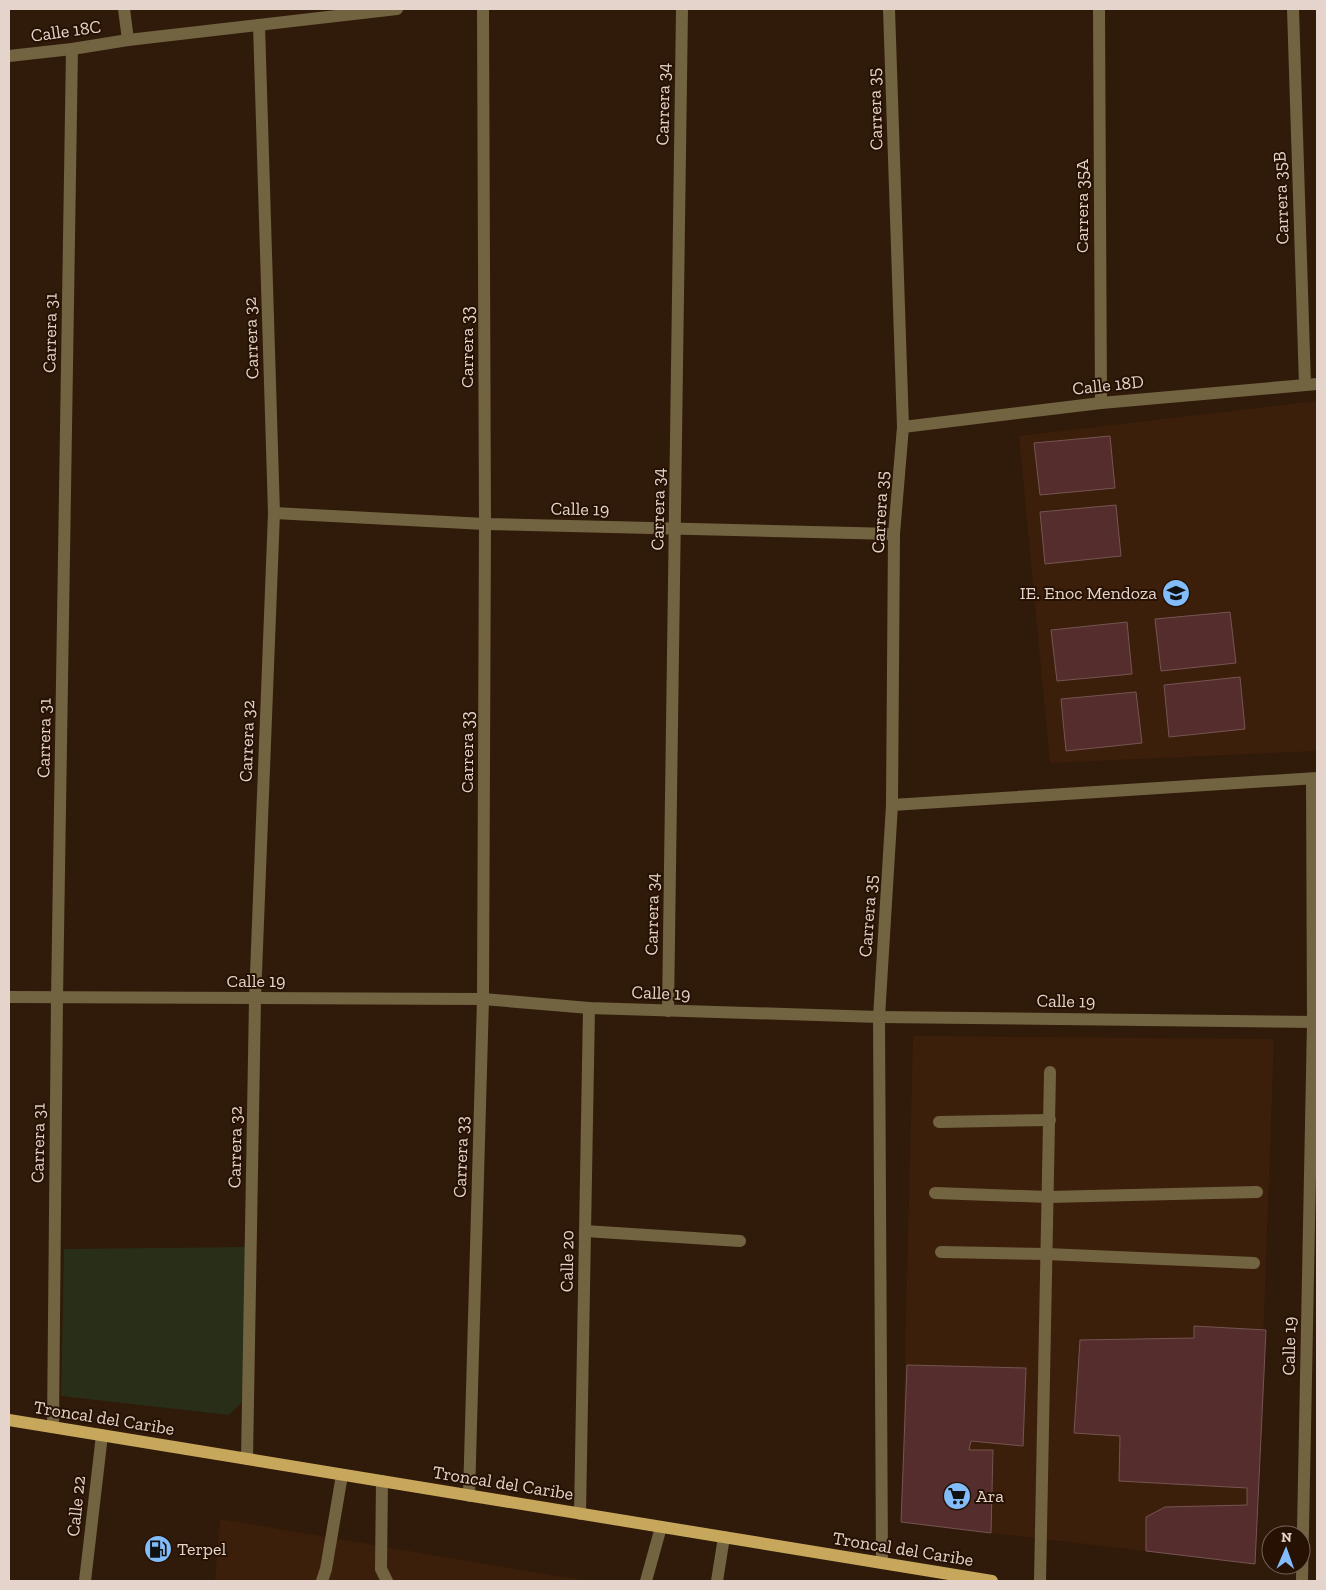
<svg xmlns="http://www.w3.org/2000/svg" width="1326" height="1590" font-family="'Zilla Slab',serif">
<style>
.built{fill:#3b1f0a}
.green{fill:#282e17}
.building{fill:#552d2c;stroke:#755453}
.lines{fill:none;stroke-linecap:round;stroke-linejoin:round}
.minor{stroke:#726341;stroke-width:12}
.major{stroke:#c6a75c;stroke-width:12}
.labels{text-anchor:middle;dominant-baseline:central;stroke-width:4;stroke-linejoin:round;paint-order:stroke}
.street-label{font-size:18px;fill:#e4d4cb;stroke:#261103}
.poi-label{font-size:18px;fill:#e4d4cb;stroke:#261103;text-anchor:start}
</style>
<rect width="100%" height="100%" fill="#301a0a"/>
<g class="built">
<path d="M1317,401V751L1050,763L1019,436Z"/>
<path d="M913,1036L1274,1039L1255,1564L901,1522Z"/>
<path d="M220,1519L587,1581H215Z"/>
</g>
<path class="green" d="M245,1247V1399L229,1415L61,1396L64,1249Z"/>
<g class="building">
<path d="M1110,436L1115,488L1040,495L1034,443Z"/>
<path d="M1116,505L1121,556L1045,564L1040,512Z"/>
<path d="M1230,612L1236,663L1161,671L1155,619Z"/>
<path d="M1127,622L1132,674L1057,681L1051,630Z"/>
<path d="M1240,677L1245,729L1169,737L1164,685Z"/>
<path d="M1136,692L1142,743L1066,751L1061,699Z"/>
<path d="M1194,1326L1266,1330L1255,1564L1146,1551V1517L1165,1507L1247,1505V1488L1119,1481L1120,1436L1074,1433L1080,1340L1194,1338Z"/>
<path d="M907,1365L1026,1368L1023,1446L971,1441L969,1450H993L991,1533L901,1522Z"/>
</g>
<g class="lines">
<g class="minor">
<path d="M124,9L128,40"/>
<path d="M1099,9L1101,403"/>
<path d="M1293,9L1305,385"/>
<path d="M9,56L72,49L128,40L397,9"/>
<path d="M903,427L1101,403L1317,384"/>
<path d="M274,513L485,524L894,534"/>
<path d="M892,805L1317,778"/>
<path d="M9,997L483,999L589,1008L879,1017L1317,1022"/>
<path d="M668,1011L682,9"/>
<path d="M939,1122L1050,1120"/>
<path d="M935,1193L1048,1197L1257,1192"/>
<path d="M585,1231L740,1241"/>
<path d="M941,1252L1047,1254L1254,1263"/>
<path d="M53,1427L57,998L72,49"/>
<path d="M247,1459L255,999L274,513L259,25"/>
<path d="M382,1481L381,1569L387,1581"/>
<path d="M469,1496L483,999L485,524L483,9"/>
<path d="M580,1514L589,1008"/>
<path d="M882,1563L879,1017L892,805L894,534L903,427L889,9"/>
<path d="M85,1581L102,1435"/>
<path d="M322,1581L326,1569L342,1475"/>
<path d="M646,1581L661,1527"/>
<path d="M717,1581L724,1537"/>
<path d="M1040,1581L1050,1072"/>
<path d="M1302,1581L1313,1022L1312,779"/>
</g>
<path class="major" d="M9,1420L992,1581"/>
</g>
<defs>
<g id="school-disc" transform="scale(1.4375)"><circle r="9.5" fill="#83bcfa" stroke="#261103"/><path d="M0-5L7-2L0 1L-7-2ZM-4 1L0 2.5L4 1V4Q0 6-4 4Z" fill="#111"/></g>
<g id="supermarket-disc" transform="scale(1.4375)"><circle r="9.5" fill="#83bcfa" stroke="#261103"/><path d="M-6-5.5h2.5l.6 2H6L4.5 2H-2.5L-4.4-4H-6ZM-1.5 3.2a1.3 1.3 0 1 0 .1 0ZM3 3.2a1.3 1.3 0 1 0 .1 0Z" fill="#111"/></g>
<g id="fuel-disc" transform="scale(1.4375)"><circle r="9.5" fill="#83bcfa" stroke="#261103"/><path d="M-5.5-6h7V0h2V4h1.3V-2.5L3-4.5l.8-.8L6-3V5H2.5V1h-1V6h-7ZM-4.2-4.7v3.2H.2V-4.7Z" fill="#111"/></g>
</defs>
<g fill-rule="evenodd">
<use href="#school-disc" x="1176" y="593"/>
<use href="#supermarket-disc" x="957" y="1496"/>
<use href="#fuel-disc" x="158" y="1549"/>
</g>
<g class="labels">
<g class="street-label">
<text transform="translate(66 31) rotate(-8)">Calle 18C</text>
<text transform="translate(663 104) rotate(-89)">Carrera 34</text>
<text transform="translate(875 109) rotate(-92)">Carrera 35</text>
<text transform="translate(1281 198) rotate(-92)">Carrera 35B</text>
<text transform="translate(1082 206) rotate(-90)">Carrera 35A</text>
<text transform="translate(50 333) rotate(-89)">Carrera 31</text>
<text transform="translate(251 338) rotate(-92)">Carrera 32</text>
<text transform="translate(467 347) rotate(-90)">Carrera 33</text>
<text transform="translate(1108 385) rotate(-6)">Calle 18D</text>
<text transform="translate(580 509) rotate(1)">Calle 19</text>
<text transform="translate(658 509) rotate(-89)">Carrera 34</text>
<text transform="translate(880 512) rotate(-87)">Carrera 35</text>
<text transform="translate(44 738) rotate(-89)">Carrera 31</text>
<text transform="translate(247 741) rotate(-88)">Carrera 32</text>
<text transform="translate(467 752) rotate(-90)">Carrera 33</text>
<text transform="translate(652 914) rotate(-89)">Carrera 34</text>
<text transform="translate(868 916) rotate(-86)">Carrera 35</text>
<text x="256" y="981">Calle 19</text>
<text transform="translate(661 993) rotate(2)">Calle 19</text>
<text transform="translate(1066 1001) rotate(1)">Calle 19</text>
<text transform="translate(38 1143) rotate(-89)">Carrera 31</text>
<text transform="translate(235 1147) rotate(-89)">Carrera 32</text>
<text transform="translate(461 1157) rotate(-88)">Carrera 33</text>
<text transform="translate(567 1261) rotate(-89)">Calle 20</text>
<text transform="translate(1289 1346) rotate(-89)">Calle 19</text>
<text transform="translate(104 1418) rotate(9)">Troncal del Caribe</text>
<text transform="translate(503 1483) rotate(9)">Troncal del Caribe</text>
<text transform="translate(76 1506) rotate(-84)">Calle 22</text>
<text transform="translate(903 1549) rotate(9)">Troncal del Caribe</text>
</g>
<g class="poi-label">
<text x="1157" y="593" text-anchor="end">IE. Enoc Mendoza</text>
<text x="976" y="1496">Ara</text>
<text x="177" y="1549">Terpel</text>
</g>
</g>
<rect width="1326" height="1590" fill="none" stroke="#e4d4cb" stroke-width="20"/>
<g transform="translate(1286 1550) rotate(2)"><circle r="24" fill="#261103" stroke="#725f53"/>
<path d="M0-4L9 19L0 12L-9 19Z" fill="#83bcfa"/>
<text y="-8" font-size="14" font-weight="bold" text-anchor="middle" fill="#e4d4cb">N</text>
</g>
</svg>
